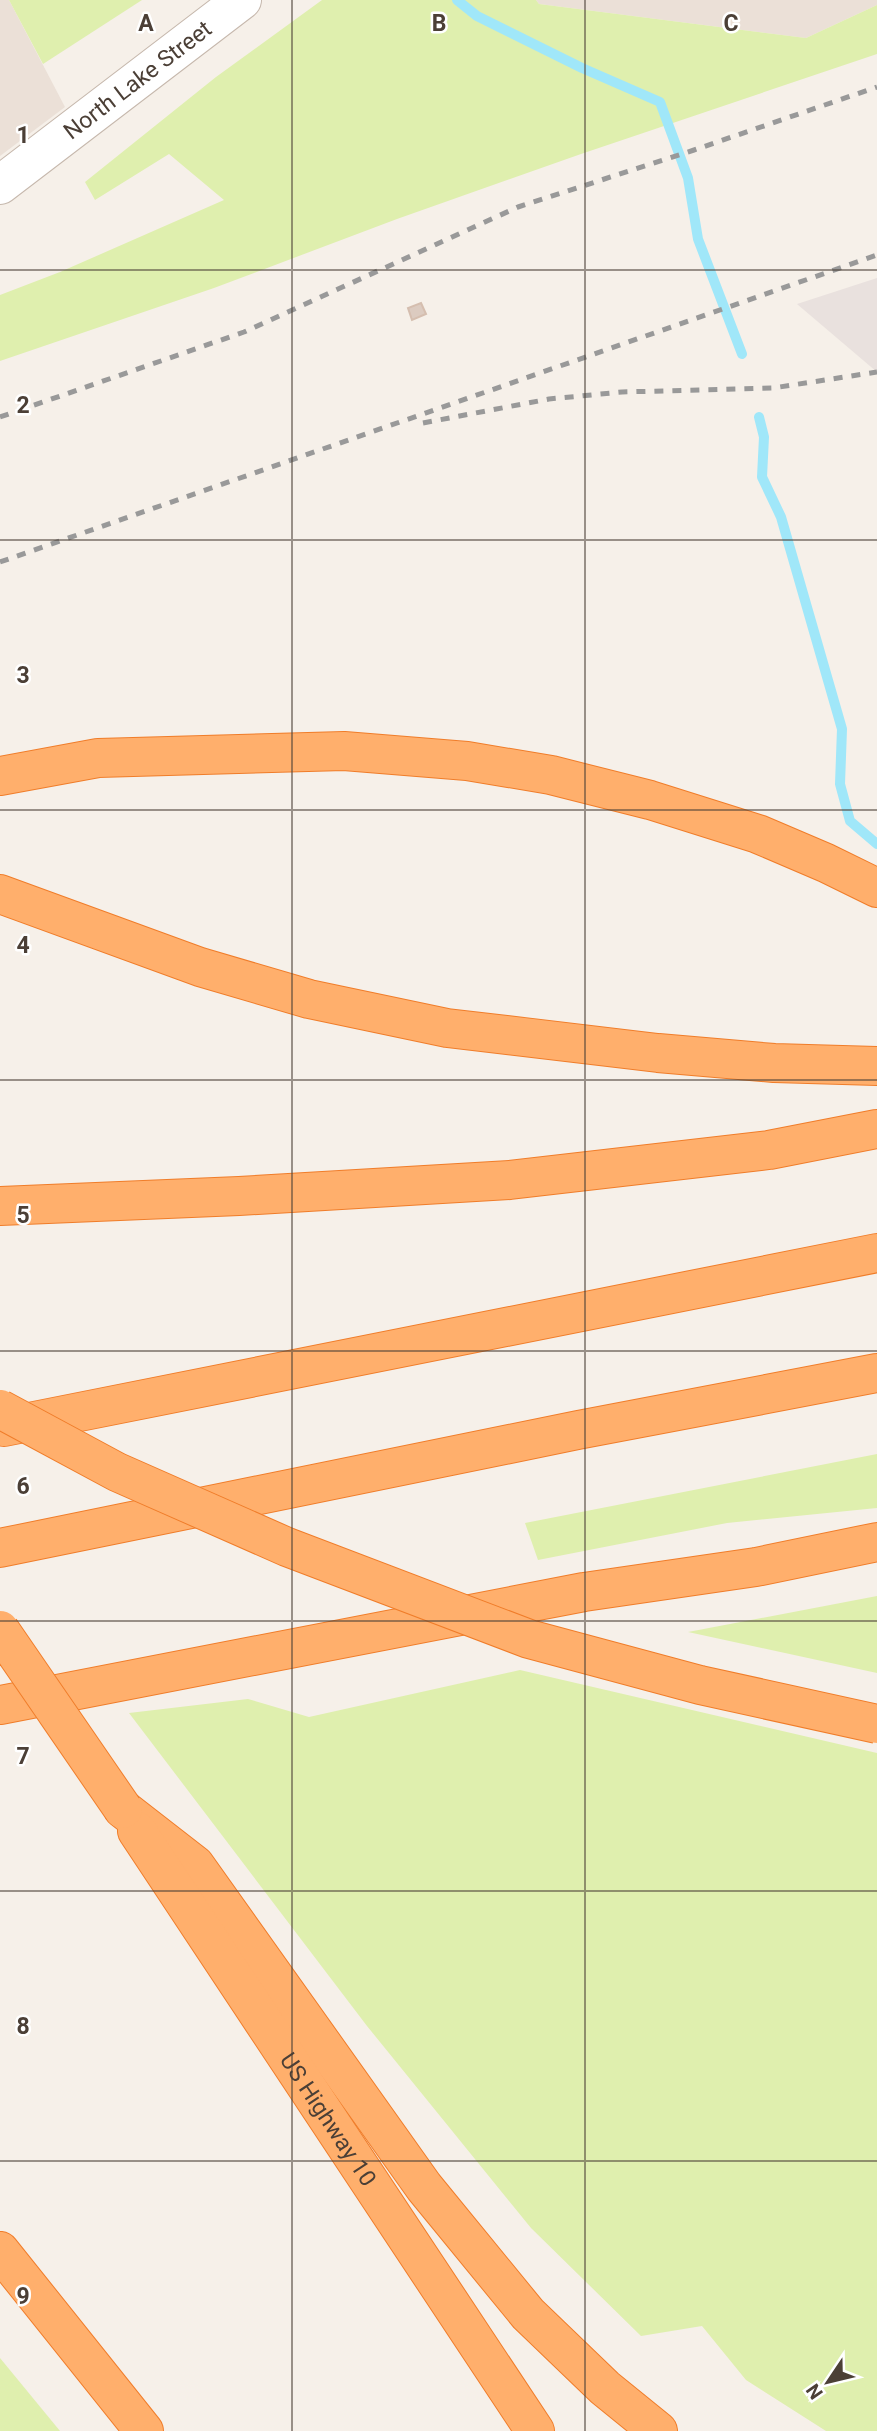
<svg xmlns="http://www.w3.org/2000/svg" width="877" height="2431" font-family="Roboto,sans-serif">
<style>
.residential{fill:#ebe0d7}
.industrial{fill:#e9e1de}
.green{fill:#dfefae}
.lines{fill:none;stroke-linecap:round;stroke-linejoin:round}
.stream{stroke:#a0e7f9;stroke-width:10}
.building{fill:#dccbc0;stroke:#d5beaf;stroke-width:2}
.tertiary-casing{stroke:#c6b8ad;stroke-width:40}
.motorway-casing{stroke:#f07d2a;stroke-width:40}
.tertiary{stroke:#fff;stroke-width:38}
.motorway{stroke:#ffaf6c;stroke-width:38}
.rail{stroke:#999;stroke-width:5;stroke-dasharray:9 9;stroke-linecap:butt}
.motorway-bridge-casing{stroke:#f07d2a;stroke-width:40;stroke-linecap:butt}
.motorway-bridge{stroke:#ffaf6c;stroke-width:38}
.grid{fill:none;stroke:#4b3f36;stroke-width:2;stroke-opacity:0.55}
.labels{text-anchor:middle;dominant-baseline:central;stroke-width:5;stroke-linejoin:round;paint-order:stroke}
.street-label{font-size:23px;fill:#4b3f36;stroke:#fff}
.grid-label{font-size:23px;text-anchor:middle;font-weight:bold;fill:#4b3f36;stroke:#fff;stroke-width:5;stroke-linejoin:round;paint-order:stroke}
</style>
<rect width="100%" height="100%" fill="#f6f0e9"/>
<g class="residential">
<path d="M0,0H9L65,107L0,156Z"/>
<path d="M536,0H877V5L806,38L539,4Z"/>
</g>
<path class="industrial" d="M877,278V372L797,304Z"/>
<g class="green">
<path d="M9,0H142L43,64Z"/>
<path d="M322,0H536L539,4L806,38L877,5V54L581,154L397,219L214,288L0,361V295L60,272L224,200L169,154L95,200L85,182L216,77Z"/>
<path d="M877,1454V1508L727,1523L538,1560L525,1523Z"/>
<path d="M877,1596V1673L688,1632Z"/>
<path d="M520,1670L877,1753V2431H826L746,2380L702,2326L641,2336L531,2228L367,2026L129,1713L248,1699L309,1717Z"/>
<path d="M0,2358L60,2431H0Z"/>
</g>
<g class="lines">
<g class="stream">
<path d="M457,0L477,16L582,68L660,102L688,178L698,239L742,354"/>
<path d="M759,417L764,437L762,477L781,517L842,729L840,784L850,821L877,844"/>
</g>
</g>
<path class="building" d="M421,303L426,314L412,320L408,308Z"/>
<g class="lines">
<g class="tertiary-casing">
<g id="tertiary">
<path id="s1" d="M0,185L242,0"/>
</g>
</g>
<g class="motorway-casing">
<g id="motorway">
<path d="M0,776L98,758L344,751L467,761L551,775L650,800L758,834L826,863L877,888"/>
<path d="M0,894L200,967L309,999L447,1028L658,1053L774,1063L877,1066"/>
<path d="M0,1206L239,1196L510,1180L769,1150L877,1129"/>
<path d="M4,1427L877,1253"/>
<path d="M0,1548L578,1430L877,1373"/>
<path d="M0,1705L584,1592L756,1567L877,1542"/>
<path d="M123,1809L195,1865L424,2187L528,2314L605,2388L658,2431"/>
<path id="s2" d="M137,1831L535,2431"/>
<path d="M0,2251L144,2431"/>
</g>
</g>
<use href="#tertiary" class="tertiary"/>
<use href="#motorway" class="motorway"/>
<g class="rail">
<path d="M0,417L244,332L518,207L694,150L877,87"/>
<path d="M423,423L549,399L622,392L773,388L877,372"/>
<path d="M0,562L877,255"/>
</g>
<g class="motorway-bridge-casing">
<g id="motorway-bridge">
<path d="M0,1409L117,1472L287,1547L529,1639L700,1685L877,1724"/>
<path d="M0,1630L123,1809"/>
</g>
</g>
<use href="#motorway-bridge" class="motorway-bridge"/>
</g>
<path class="grid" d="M292,0V2431M585,0V2431M0,270H877M0,540H877M0,810H877M0,1080H877M0,1351H877M0,1621H877M0,1891H877M0,2161H877"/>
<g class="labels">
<g class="street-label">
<text stroke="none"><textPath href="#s1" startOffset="173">North Lake Street</textPath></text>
<text stroke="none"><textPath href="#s2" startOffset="346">US Highway 10</textPath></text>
</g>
</g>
<g class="grid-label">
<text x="146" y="31">A</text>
<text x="439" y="31">B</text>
<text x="731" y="31">C</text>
<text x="23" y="143">1</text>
<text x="23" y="413">2</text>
<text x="23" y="683">3</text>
<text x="23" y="953">4</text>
<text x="23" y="1223">5</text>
<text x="23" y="1494">6</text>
<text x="23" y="1764">7</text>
<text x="23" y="2034">8</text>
<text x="23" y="2304">9</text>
</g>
<g transform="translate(828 2382) rotate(235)" stroke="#ffffff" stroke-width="5" paint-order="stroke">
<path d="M0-5L12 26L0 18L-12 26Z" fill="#4b3f36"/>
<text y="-10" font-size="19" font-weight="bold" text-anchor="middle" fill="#4b3f36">N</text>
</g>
</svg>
